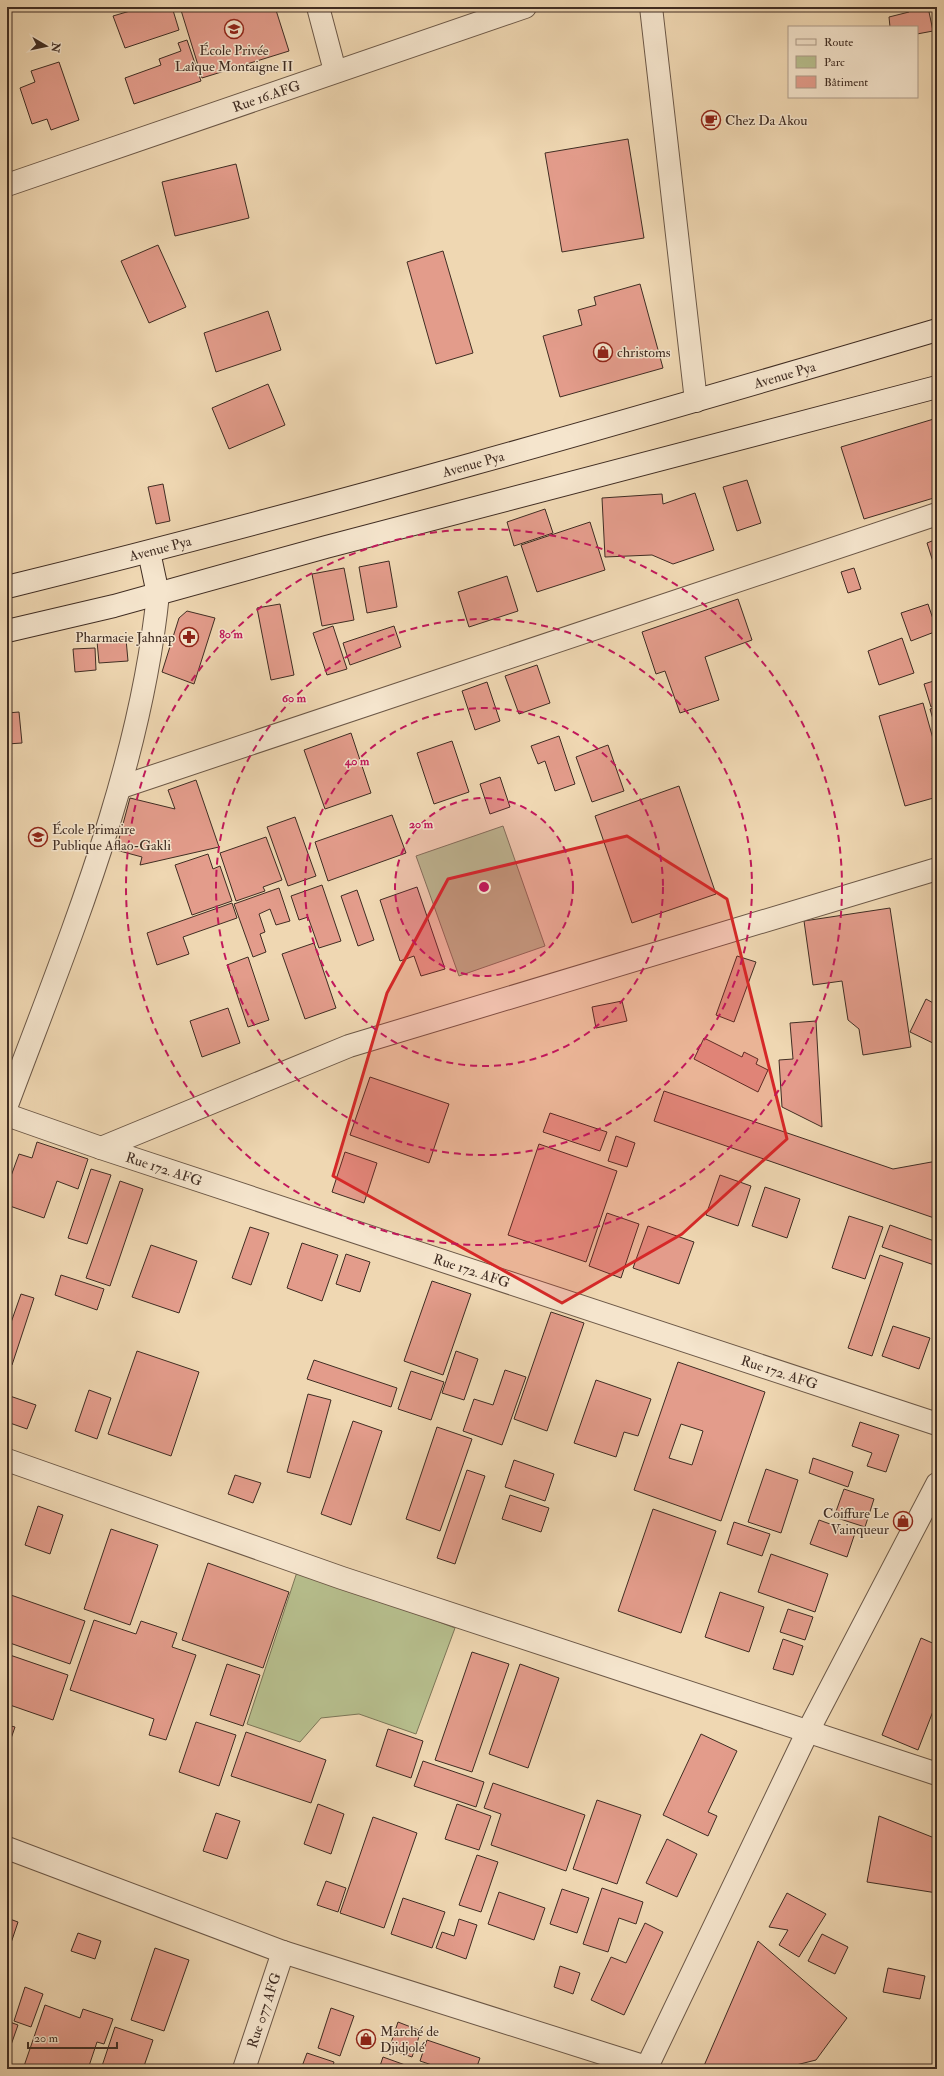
<svg xmlns="http://www.w3.org/2000/svg" width="944" height="2076" font-family="'IM FELL Double Pica',serif">
<style>
.green{fill:#b7bf8e;stroke:#7c7658}
.building{fill:#e39c8b;stroke:#402d23;fill-rule:evenodd}
.lines{fill:none;stroke-linecap:round;stroke-linejoin:round}
.minor-casing{stroke:#6c5847;stroke-width:24}
.secondary-casing{stroke:#402d23;stroke-width:24}
.minor{stroke:#f5e5cd;stroke-width:22}
.secondary{stroke:#f5e5cd;stroke-width:22}
.marked{fill:#d62828;fill-opacity:0.2;stroke:#d62828;stroke-width:3;stroke-linejoin:round}
.ring{fill:none;stroke:#c2185b;stroke-width:2;stroke-dasharray:7 5}
.labels{text-anchor:middle;dominant-baseline:central;stroke-width:3;stroke-linejoin:round;paint-order:stroke}
.poi-label{font-size:14px;fill:#402d23;stroke:#f5e5cd;text-anchor:start}
.street-label{font-size:14px;fill:#402d23;stroke:#f5e5cd}
.centre{fill:#c2185b;stroke:#f5e5cd;stroke-width:2}
.ring-label{font-size:12px;text-anchor:middle;font-weight:bold;fill:#c2185b;stroke:#f5e5cd;stroke-width:3;stroke-linejoin:round;paint-order:stroke}
</style>
<rect width="100%" height="100%" fill="#efd7b2"/>
<filter id="stains"><feTurbulence type="fractalNoise" baseFrequency=".005" numOctaves="4"/><feColorMatrix values="0 0 0 0 .2 0 0 0 0 .09 0 0 0 0 .02 0 0 0 .5 -.17"/></filter>
<radialGradient id="worn" r=".72"><stop offset=".6" stop-color="#630" stop-opacity="0"/><stop offset="1" stop-color="#630" stop-opacity=".3"/></radialGradient>
<g class="green">
<path d="M503,826L545,946L459,976L416,856Z"/>
<path d="M298,1569L455,1628L416,1734L359,1714L321,1718L300,1742L247,1724Z"/>
</g>
<g class="building">
<path d="M129,7H172L179,30L125,48L113,16L130,11Z"/>
<path d="M180,7H275L289,51L202,78Z"/>
<path d="M907,7H928L933,31L917,34V27H890L889,17L909,12Z"/>
<path d="M187,40L201,81L134,104L125,78L161,65L159,59L181,51L178,43Z"/>
<path d="M59,62L79,120L51,130L47,119L32,124L20,88L35,82L31,71Z"/>
<path d="M628,139L644,238L562,252L545,153Z"/>
<path d="M236,164L249,218L175,236L162,182Z"/>
<path d="M158,245L186,307L149,323L121,261Z"/>
<path d="M443,251L473,353L436,364L407,262Z"/>
<path d="M640,284L663,368L560,397L543,336L582,325L578,310L596,305L594,297Z"/>
<path d="M268,311L281,350L216,372L204,333Z"/>
<path d="M268,384L285,425L229,449L212,408Z"/>
<path d="M937,418V497L864,519L841,447Z"/>
<path d="M7,473L10,486L7,487Z"/>
<path d="M747,480L761,523L737,531L723,487Z"/>
<path d="M163,484L170,521L156,524L148,487Z"/>
<path d="M695,493L714,550L673,564L652,555L605,557L602,498L662,494L663,504Z"/>
<path d="M545,509L553,533L514,546L507,522Z"/>
<path d="M590,522L605,570L537,592L521,545Z"/>
<path d="M937,539V564L934,565L927,543Z"/>
<path d="M389,561L397,607L367,613L359,567Z"/>
<path d="M344,568L354,620L322,626L312,574Z"/>
<path d="M854,568L861,589L848,593L841,572Z"/>
<path d="M507,576L518,611L469,627L458,592Z"/>
<path d="M738,599L752,640L705,657L719,700L680,713L665,671L656,674L642,632Z"/>
<path d="M280,604L294,675L271,680L257,608Z"/>
<path d="M928,604L937,631L911,641L901,613Z"/>
<path d="M187,611L215,618L194,684L162,672L179,618Z"/>
<path d="M333,626L347,669L327,675L313,633Z"/>
<path d="M394,626L401,647L350,665L343,643Z"/>
<path d="M902,638L914,673L879,685L868,651Z"/>
<path d="M126,639L128,661L99,663L97,641Z"/>
<path d="M95,648L96,670L75,672L73,649Z"/>
<path d="M537,665L550,703L519,714L505,676Z"/>
<path d="M937,680V705L931,707L924,684Z"/>
<path d="M487,682L500,721L475,730L462,691Z"/>
<path d="M923,703L937,753V797L905,806L879,716Z"/>
<path d="M937,707V733L930,709Z"/>
<path d="M19,712L22,743L7,744V713Z"/>
<path d="M351,733L371,793L325,809L304,750Z"/>
<path d="M559,736L575,784L555,791L545,761L538,764L531,746Z"/>
<path d="M452,741L469,792L434,804L417,753Z"/>
<path d="M608,745L624,791L592,802L576,757Z"/>
<path d="M500,777L510,807L490,814L480,784Z"/>
<path d="M196,780L219,847L140,865L142,857L116,850L130,798L175,809L168,790Z"/>
<path d="M679,786L716,894L632,923L595,816Z"/>
<path d="M392,815L406,853L328,881L315,842Z"/>
<path d="M295,817L316,876L288,886L267,827Z"/>
<path d="M266,837L282,880L263,887L265,891L236,901L220,853Z"/>
<path d="M208,854L213,869L220,866L232,901L192,915L175,865Z"/>
<path d="M322,885L341,941L319,948L308,917L299,920L291,896Z"/>
<path d="M417,887L445,969L421,976L414,956L400,961L380,900Z"/>
<path d="M279,888L290,921L276,925L270,909L259,914L265,932L260,934L266,952L253,957L234,904Z"/>
<path d="M357,890L374,940L358,946L341,896Z"/>
<path d="M232,903L237,918L183,937L189,954L157,965L147,933Z"/>
<path d="M890,908L911,1047L863,1055L859,1029L848,1020L842,981L813,985L804,921Z"/>
<path d="M314,943L336,1008L305,1019L282,954Z"/>
<path d="M737,956L756,962L734,1022L716,1015Z"/>
<path d="M248,957L269,1020L248,1027L227,965Z"/>
<path d="M926,999L937,1005V1045L910,1032Z"/>
<path d="M622,1001L627,1021L596,1028L592,1007Z"/>
<path d="M228,1008L240,1043L202,1057L190,1021Z"/>
<path d="M816,1021L822,1127L782,1107L779,1060L793,1059L790,1023Z"/>
<path d="M704,1038L742,1057L744,1052L758,1059L756,1064L768,1070L758,1092L694,1059Z"/>
<path d="M370,1077L449,1104L429,1163L350,1135Z"/>
<path d="M664,1091L893,1169L937,1161V1219L654,1121Z"/>
<path d="M550,1113L607,1132L600,1151L543,1132Z"/>
<path d="M616,1136L635,1143L627,1167L608,1161Z"/>
<path d="M37,1142L88,1159L78,1189L57,1181L44,1218L7,1205V1187L19,1154L32,1158Z"/>
<path d="M539,1144L617,1171L586,1262L508,1235Z"/>
<path d="M345,1152L377,1163L364,1203L332,1192Z"/>
<path d="M91,1169L111,1175L87,1244L68,1238Z"/>
<path d="M720,1175L751,1186L738,1226L706,1215Z"/>
<path d="M120,1181L143,1189L110,1286L86,1278Z"/>
<path d="M765,1187L800,1199L787,1238L752,1226Z"/>
<path d="M607,1213L639,1224L621,1278L589,1266Z"/>
<path d="M849,1216L883,1227L865,1279L832,1268Z"/>
<path d="M890,1225L937,1242V1266L882,1247Z"/>
<path d="M648,1226L694,1242L679,1284L633,1268Z"/>
<path d="M250,1227L269,1233L251,1285L232,1278Z"/>
<path d="M302,1243L338,1255L322,1301L287,1288Z"/>
<path d="M151,1245L197,1261L179,1313L132,1297Z"/>
<path d="M346,1254L370,1262L360,1292L336,1284Z"/>
<path d="M880,1255L903,1263L872,1356L848,1348Z"/>
<path d="M61,1275L104,1289L97,1310L55,1295Z"/>
<path d="M432,1281L471,1294L443,1375L404,1361Z"/>
<path d="M21,1294L34,1298L12,1365L7,1363V1334Z"/>
<path d="M551,1312L584,1323L547,1431L514,1419Z"/>
<path d="M893,1326L930,1338L919,1369L882,1356Z"/>
<path d="M137,1351L199,1372L171,1456L108,1434Z"/>
<path d="M456,1351L478,1359L464,1400L442,1393Z"/>
<path d="M314,1360L397,1388L391,1407L307,1379Z"/>
<path d="M678,1362L765,1392L721,1521L634,1490ZM681,1424L703,1431L692,1465L669,1458Z"/>
<path d="M505,1370L526,1377L502,1445L463,1431L474,1399L493,1405Z"/>
<path d="M411,1371L444,1382L431,1420L398,1409Z"/>
<path d="M596,1380L651,1399L638,1436L624,1432L616,1457L574,1443Z"/>
<path d="M89,1390L111,1398L97,1439L75,1431Z"/>
<path d="M308,1394L331,1400L310,1478L287,1472Z"/>
<path d="M7,1395L36,1405L27,1429L7,1422Z"/>
<path d="M353,1421L382,1431L351,1525L321,1514Z"/>
<path d="M860,1422L899,1435L886,1472L867,1466L872,1453L852,1446Z"/>
<path d="M437,1427L472,1439L440,1531L406,1519Z"/>
<path d="M813,1458L853,1472L848,1487L809,1473Z"/>
<path d="M514,1460L554,1474L545,1501L505,1487Z"/>
<path d="M766,1469L798,1480L781,1533L748,1522Z"/>
<path d="M467,1470L485,1476L455,1564L437,1558Z"/>
<path d="M235,1475L261,1483L253,1503L228,1494Z"/>
<path d="M844,1489L874,1499L865,1527L834,1517Z"/>
<path d="M510,1495L549,1508L541,1532L502,1519Z"/>
<path d="M38,1506L63,1515L50,1554L25,1545Z"/>
<path d="M653,1509L716,1531L681,1633L618,1611Z"/>
<path d="M819,1520L855,1533L847,1557L810,1544Z"/>
<path d="M734,1522L770,1534L762,1556L727,1544Z"/>
<path d="M111,1529L158,1545L130,1625L84,1609Z"/>
<path d="M771,1554L828,1574L815,1612L758,1592Z"/>
<path d="M208,1563L289,1592L263,1668L182,1640Z"/>
<path d="M720,1592L764,1607L749,1652L705,1637Z"/>
<path d="M8,1594L85,1621L70,1664L7,1642Z"/>
<path d="M788,1609L813,1617L805,1640L780,1632Z"/>
<path d="M94,1620L136,1634L141,1621L177,1633L172,1647L196,1655L166,1740L149,1735L154,1719L70,1690Z"/>
<path d="M921,1638L937,1645V1701L918,1750L882,1735Z"/>
<path d="M783,1639L803,1646L793,1675L773,1669Z"/>
<path d="M472,1652L509,1664L472,1772L435,1760Z"/>
<path d="M7,1654L68,1675L53,1720L7,1704Z"/>
<path d="M227,1664L260,1675L243,1726L210,1715Z"/>
<path d="M520,1664L559,1678L528,1768L489,1754Z"/>
<path d="M196,1722L236,1735L219,1786L179,1772Z"/>
<path d="M7,1725L15,1727L7,1750Z"/>
<path d="M388,1729L423,1741L411,1778L376,1766Z"/>
<path d="M246,1732L326,1760L311,1803L231,1776Z"/>
<path d="M701,1734L737,1751L708,1812L717,1816L708,1836L663,1815Z"/>
<path d="M423,1761L484,1782L476,1807L414,1786Z"/>
<path d="M493,1783L585,1815L566,1871L491,1845L501,1814L484,1808Z"/>
<path d="M597,1800L641,1815L617,1884L573,1869Z"/>
<path d="M318,1804L344,1814L331,1854L304,1844Z"/>
<path d="M457,1804L491,1816L479,1850L445,1839Z"/>
<path d="M216,1813L240,1821L227,1859L203,1851Z"/>
<path d="M879,1816L937,1839V1893L867,1882Z"/>
<path d="M373,1817L417,1833L384,1928L340,1913Z"/>
<path d="M667,1839L697,1854L677,1897L646,1883Z"/>
<path d="M477,1855L498,1862L481,1912L459,1905Z"/>
<path d="M326,1881L346,1888L338,1912L317,1905Z"/>
<path d="M602,1888L643,1902L636,1924L619,1918L608,1952L583,1944Z"/>
<path d="M562,1889L589,1898L577,1933L550,1924Z"/>
<path d="M499,1892L545,1908L534,1940L488,1924Z"/>
<path d="M787,1893L826,1914L799,1957L779,1945L788,1930L769,1927Z"/>
<path d="M403,1898L445,1912L432,1948L391,1934Z"/>
<path d="M7,1918L18,1922L7,1955Z"/>
<path d="M459,1919L477,1925L466,1959L436,1948L442,1932L454,1936Z"/>
<path d="M645,1923L663,1932L624,2015L591,2000L611,1957L626,1963Z"/>
<path d="M78,1933L101,1941L95,1959L71,1951Z"/>
<path d="M822,1934L848,1947L835,1974L808,1961Z"/>
<path d="M758,1941L847,2018L816,2060L780,2069H705L703,2068Z"/>
<path d="M155,1948L189,1960L164,2031L131,2020Z"/>
<path d="M560,1966L580,1973L573,1994L554,1987Z"/>
<path d="M888,1968L925,1976L920,1999L883,1992Z"/>
<path d="M25,1987L43,1994L31,2027L14,2021Z"/>
<path d="M45,2005L80,2018L83,2009L113,2019L104,2044L97,2042L88,2069H23Z"/>
<path d="M331,2008L354,2016L340,2056L318,2048Z"/>
<path d="M7,2021L18,2025L11,2045L7,2044Z"/>
<path d="M398,2022L421,2031L412,2057L389,2049Z"/>
<path d="M115,2027L153,2040L143,2069H101Z"/>
<path d="M427,2040L480,2058L476,2069H444L420,2061Z"/>
<path d="M307,2053L334,2062L332,2069H301Z"/>
<path d="M383,2057L408,2066L407,2069H379Z"/>
</g>
<g class="lines">
<g class="minor-casing">
<g id="minor">
<path d="M318,7L335,71"/>
<path d="M651,7L696,401"/>
<path id="s1" d="M7,185L525,7"/>
<path d="M121,787L937,514"/>
<path d="M7,1105C69,939 140,772 158,594"/>
<path id="s2" d="M7,1115L101,1148L937,1424"/>
<path d="M101,1148L349,1046L937,869"/>
<path d="M7,1460L342,1578L937,1774"/>
<path d="M7,1848L283,1952L646,2067"/>
<path id="s3" d="M244,2069L283,1952"/>
<path d="M646,2069L807,1733L937,1484"/>
</g>
</g>
<g class="secondary-casing">
<g id="secondary">
<path d="M149,552L158,594"/>
<path id="s4" d="M7,587C319,510 629,421 937,330"/>
<path d="M7,631L114,606L326,547L937,387"/>
</g>
</g>
<use href="#minor" class="minor"/>
<use href="#secondary" class="secondary"/>
</g>
<path class="marked" d="M627,836L727,899L787,1139L682,1234L562,1303L333,1176L387,993L448,879Z"/>
<circle cx="484" cy="887" r="89" fill="#c2185b" fill-opacity=".12"/>
<g class="ring">
<circle cx="484" cy="887" r="89"/>
<circle cx="484" cy="887" r="179"/>
<circle cx="484" cy="887" r="268"/>
<circle cx="484" cy="887" r="358"/>
</g>
<defs>
<g id="school-ring" transform="scale(1)"><circle r="9.5" fill="#f5e5cd" stroke="#8f2418" stroke-width="1.5"/><path d="M0-5L7-2L0 1L-7-2ZM-4 1L0 2.5L4 1V4Q0 6-4 4Z" fill="#8f2418"/></g>
<g id="cafe-ring" transform="scale(1)"><circle r="9.5" fill="#f5e5cd" stroke="#8f2418" stroke-width="1.5"/><path d="M-5.5-4.5H6V0H3Q3 3.5 0 3.5H-2.5Q-5.5 3.5-5.5 0ZM3-3.2v2h1.7v-2ZM-6 4.5H4V6H-6Z" fill="#8f2418"/></g>
<g id="shop-ring" transform="scale(1)"><circle r="9.5" fill="#f5e5cd" stroke="#8f2418" stroke-width="1.5"/><path d="M-5-2.5h2.3a2.7 3.5 0 0 1 5.4 0H5L5.5 6h-11ZM-1.5-2.5h3a1.5 2.3 0 0 0-3 0Z" fill="#8f2418"/></g>
<g id="pharmacy-ring" transform="scale(1)"><circle r="9.5" fill="#f5e5cd" stroke="#8f2418" stroke-width="1.5"/><path d="M-2-6h4v4h4v4h-4v4h-4v-4h-4v-4h4Z" fill="#8f2418"/></g>
</defs>
<g fill-rule="evenodd">
<use href="#school-ring" x="234" y="29"/>
<use href="#cafe-ring" x="711" y="120"/>
<use href="#shop-ring" x="603" y="352"/>
<use href="#pharmacy-ring" x="189" y="637"/>
<use href="#school-ring" x="38" y="837"/>
<use href="#shop-ring" x="903" y="1521"/>
<use href="#shop-ring" x="366" y="2039"/>
</g>
<g class="labels">
<g class="poi-label">
<text x="234" y="50" text-anchor="middle">École Privée<tspan x="234" dy="16">Laîque Montaigne II</tspan></text>
<text x="725" y="120">Chez Da Akou</text>
<text x="617" y="352">christoms</text>
<text x="175" y="637" text-anchor="end">Pharmacie Jahnap</text>
<text x="52" y="829">École Primaire<tspan x="52" dy="16">Publique Aflao-Gakli</tspan></text>
<text x="889" y="1513" text-anchor="end">Coiffure Le<tspan x="889" dy="16">Vainqueur</tspan></text>
<text x="380" y="2031">Marché de<tspan x="380" dy="16">Djidjolé</tspan></text>
</g>
<g class="street-label">
<text stroke="none"><textPath href="#s1" startOffset="274">Rue 16.AFG</textPath></text>
<text stroke="none"><textPath href="#s4" startOffset="806">Avenue Pya</textPath></text>
<text stroke="none"><textPath href="#s4" startOffset="482">Avenue Pya</textPath></text>
<text stroke="none"><textPath href="#s4" startOffset="158">Avenue Pya</textPath></text>
<text stroke="none"><textPath href="#s2" startOffset="166">Rue 172. AFG</textPath></text>
<text stroke="none"><textPath href="#s2" startOffset="490">Rue 172. AFG</textPath></text>
<text stroke="none"><textPath href="#s2" startOffset="814">Rue 172. AFG</textPath></text>
<text stroke="none"><textPath href="#s3" startOffset="62">Rue 077 AFG</textPath></text>
</g>
</g>
<circle cx="484" cy="887" r="6" class="centre"/>
<g class="ring-label">
<text x="231" y="638">80 m</text>
<text x="294" y="702">60 m</text>
<text x="357" y="765">40 m</text>
<text x="421" y="828">20 m</text>
</g>
<rect width="944" height="2076" fill="none" stroke="#efd7b2" stroke-width="24"/>
<rect x="8" y="8" width="928" height="2060" fill="none" stroke="#402d23" stroke-width="2"/>
<rect x="12" y="12" width="920" height="2052" fill="none" stroke="#402d23"/>
<rect x="788" y="26" width="130" height="72" fill="#f5e5cd" stroke="#ad9b89"/>
<rect x="796" y="39" width="20" height="6" fill="#f5e5cd" stroke="#ad9b89"/>
<text x="824" y="46" font-size="12" fill="#402d23">Route</text>
<rect x="796" y="56" width="20" height="12" fill="#b7bf8e" stroke="#ad9b89"/>
<text x="824" y="66" font-size="12" fill="#402d23">Parc</text>
<rect x="796" y="76" width="20" height="12" fill="#e39c8b" stroke="#ad9b89"/>
<text x="824" y="86" font-size="12" fill="#402d23">Bâtiment</text>
<g transform="translate(46 46) rotate(99)" stroke="#f5e5cd" stroke-width="3" paint-order="stroke">
<path d="M0-3L7 15L0 10L-7 15Z" fill="#402d23"/>
<text y="-6" font-size="11" font-weight="bold" text-anchor="middle" fill="#402d23">N</text>
</g>
<path d="M28 2042v6h89v-6" fill="none" stroke="#402d23" stroke-width="2"/>
<text x="34" y="2042" font-size="12" fill="#402d23" stroke="#f5e5cd" stroke-width="3" paint-order="stroke">20 m</text>
<rect width="100%" height="100%" filter="url(#stains)"/>
<rect width="100%" height="100%" fill="url(#worn)"/>
</svg>
